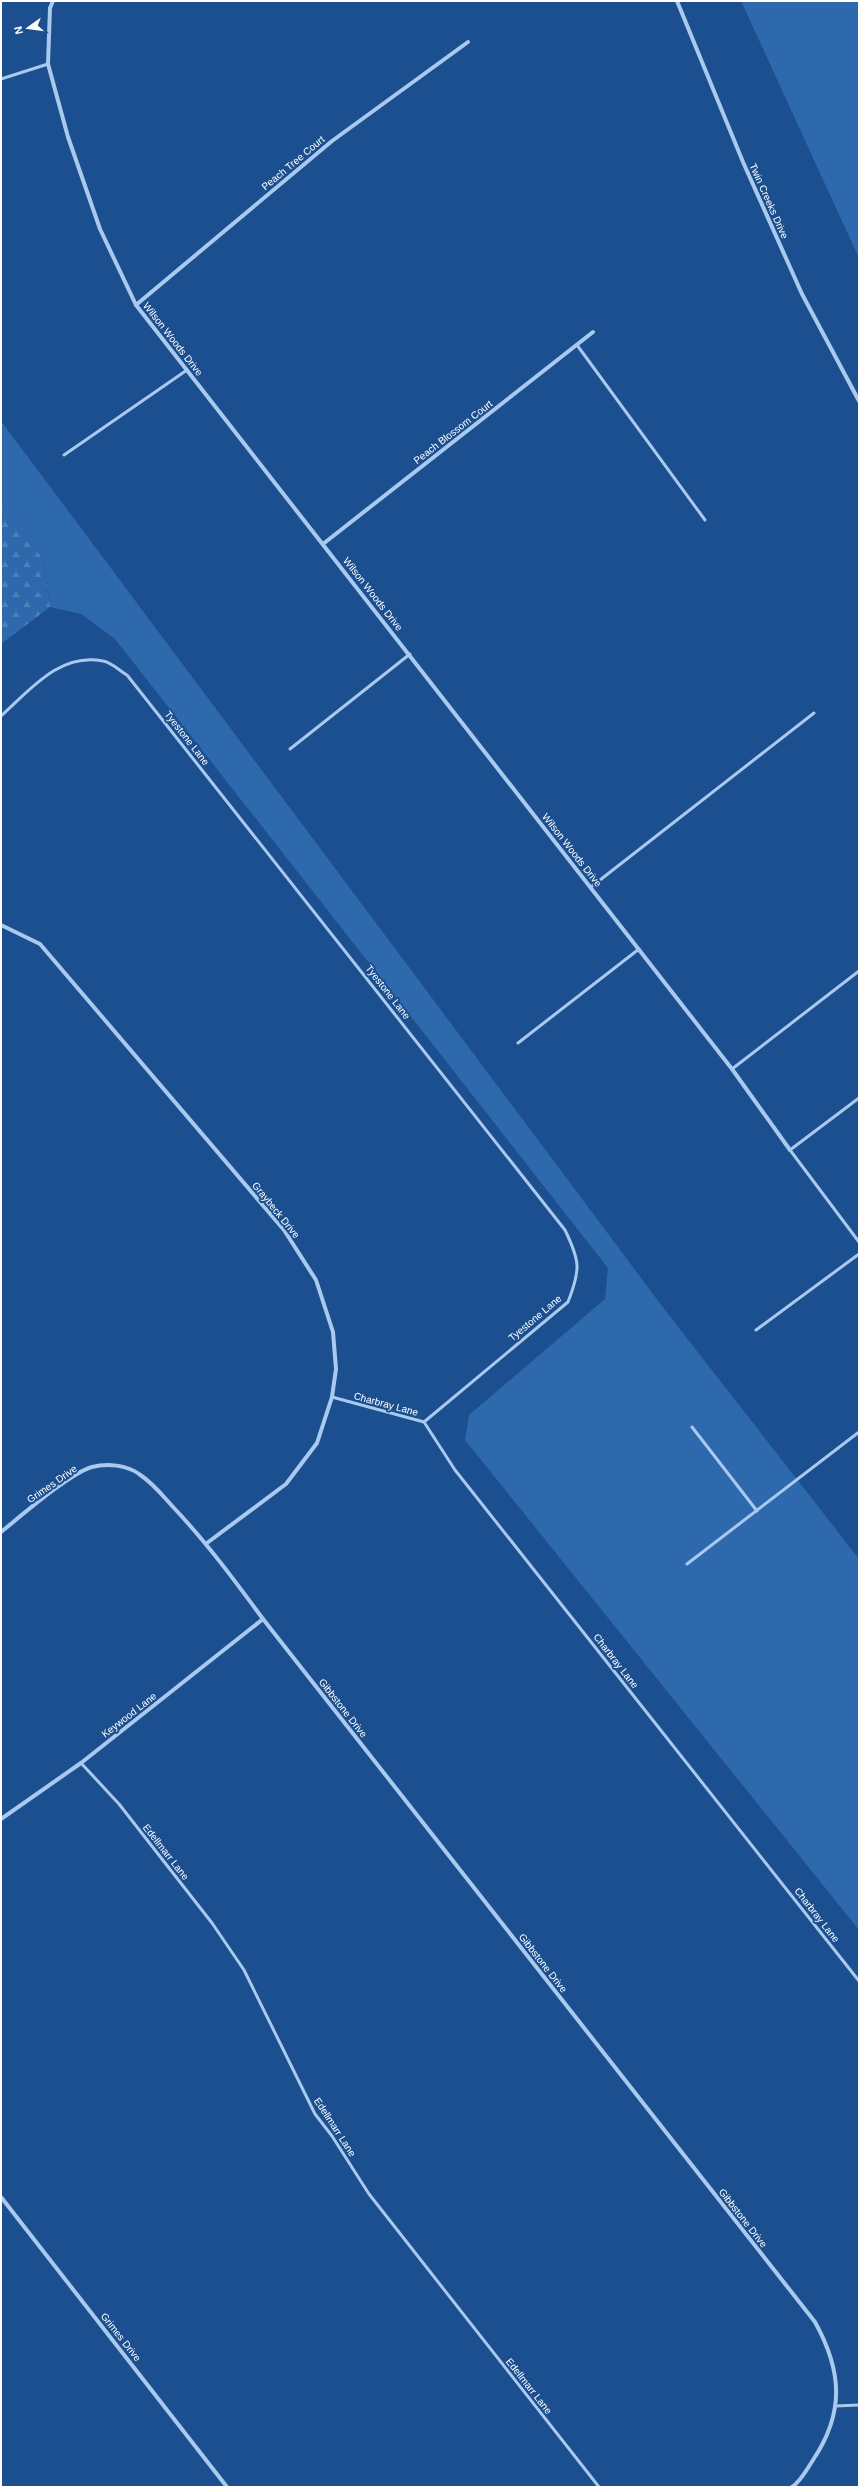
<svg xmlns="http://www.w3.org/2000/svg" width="860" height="2488" font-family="Helvetica,sans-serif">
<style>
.green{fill:#2e69ad}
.forest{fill:url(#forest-firs)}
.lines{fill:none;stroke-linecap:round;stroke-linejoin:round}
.lane{stroke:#a9c9ee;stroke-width:3}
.street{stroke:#a9c9ee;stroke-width:4}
.labels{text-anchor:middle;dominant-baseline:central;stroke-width:4;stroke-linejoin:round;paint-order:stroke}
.street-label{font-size:10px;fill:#fff;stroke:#1b4f8f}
</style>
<defs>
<pattern id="forest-firs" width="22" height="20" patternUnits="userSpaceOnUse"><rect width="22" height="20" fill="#2e69ad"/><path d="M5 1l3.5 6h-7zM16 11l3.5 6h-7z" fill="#4d80b9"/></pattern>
</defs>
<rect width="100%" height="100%" fill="#1b4f8f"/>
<g class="green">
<path d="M741,1H859V258Z"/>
<path d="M1,421L665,1310L859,1559V1930L465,1440L469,1415L605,1299L608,1268L115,639L81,614L50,607L43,559L1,504Z"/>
</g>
<path class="forest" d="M1,504L43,559L50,607L1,644Z"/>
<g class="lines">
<g class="lane">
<path d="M1,79L48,64"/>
<path d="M577,345L705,520"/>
<path d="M64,455L187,370"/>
<path d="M1,716C30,690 60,652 103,661C111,662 120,671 127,675L565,1230C580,1261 581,1269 568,1302L424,1422"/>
<path d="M290,749L410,654"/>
<path d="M591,887L814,713"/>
<path d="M518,1043L639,949"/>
<path d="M732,1069L859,971"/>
<path d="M859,1098L790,1150L859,1242"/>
<path d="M756,1330L859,1254"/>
<path d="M332,1397L424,1422L455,1470L859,1981"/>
<path d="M692,1427L757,1511"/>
<path d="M687,1564L859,1432"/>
<path d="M81,1763L119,1804L212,1923L244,1970L315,2114L332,2136L369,2194L599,2487"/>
<path d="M836,2406L859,2405"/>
</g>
<g class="street">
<path d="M53,1L50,8L48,64L68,137L100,229L136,305L732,1069L790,1150"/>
<path d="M677,1L743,162L802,294L859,401"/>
<path d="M136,305L332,141L468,42"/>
<path d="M323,544L593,332"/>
<path d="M1,925L40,944L284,1230L316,1280L333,1332L336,1369L332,1397L317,1443L286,1484L207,1543"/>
<path d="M1,1532C21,1516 70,1473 92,1467C107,1463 127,1465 139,1474C153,1483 163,1496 174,1508C207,1543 235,1581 263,1619L815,2322C842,2371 845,2412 813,2460C807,2469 801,2481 792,2487"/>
<path d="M1,1819L81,1763L263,1619"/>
<path d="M1,2197L227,2487"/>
</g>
</g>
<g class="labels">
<g class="street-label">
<text transform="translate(293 163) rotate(-40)">Peach Tree Court</text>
<text transform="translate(769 201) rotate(66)">Twin Creeks Drive</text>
<text transform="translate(173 339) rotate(52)">Wilson Woods Drive</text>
<text transform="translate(453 432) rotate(-38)">Peach Blossom Court</text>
<text transform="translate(373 594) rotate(52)">Wilson Woods Drive</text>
<text transform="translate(187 738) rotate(52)">Tyestone Lane</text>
<text transform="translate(572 850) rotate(52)">Wilson Woods Drive</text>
<text transform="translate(388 992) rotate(52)">Tyestone Lane</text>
<text transform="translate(276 1210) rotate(51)">Graybeck Drive</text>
<text transform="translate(535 1318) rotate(-40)">Tyestone Lane</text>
<text transform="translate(386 1404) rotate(15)">Charbray Lane</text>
<text transform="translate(52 1484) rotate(-35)">Grimes Drive</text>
<text transform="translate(616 1661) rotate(52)">Charbray Lane</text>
<text transform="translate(343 1708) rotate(52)">Gibbstone Drive</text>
<text transform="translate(129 1715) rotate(-38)">Keywood Lane</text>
<text transform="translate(166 1852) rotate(52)">Edellmarr Lane</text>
<text transform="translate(817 1915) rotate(52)">Charbray Lane</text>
<text transform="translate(543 1963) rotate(52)">Gibbstone Drive</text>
<text transform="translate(335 2127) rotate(57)">Edellmarr Lane</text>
<text transform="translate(743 2218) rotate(52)">Gibbstone Drive</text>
<text transform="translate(121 2337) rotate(52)">Grimes Drive</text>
<text transform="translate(529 2386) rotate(52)">Edellmarr Lane</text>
</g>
</g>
<rect width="860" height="2488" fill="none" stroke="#ffffff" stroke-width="4"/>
<g transform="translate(28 28) rotate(256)" stroke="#1b4f8f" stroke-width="3" paint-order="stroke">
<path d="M0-3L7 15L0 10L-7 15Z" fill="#ffffff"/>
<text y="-6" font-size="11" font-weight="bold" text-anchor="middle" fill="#ffffff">N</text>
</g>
</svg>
